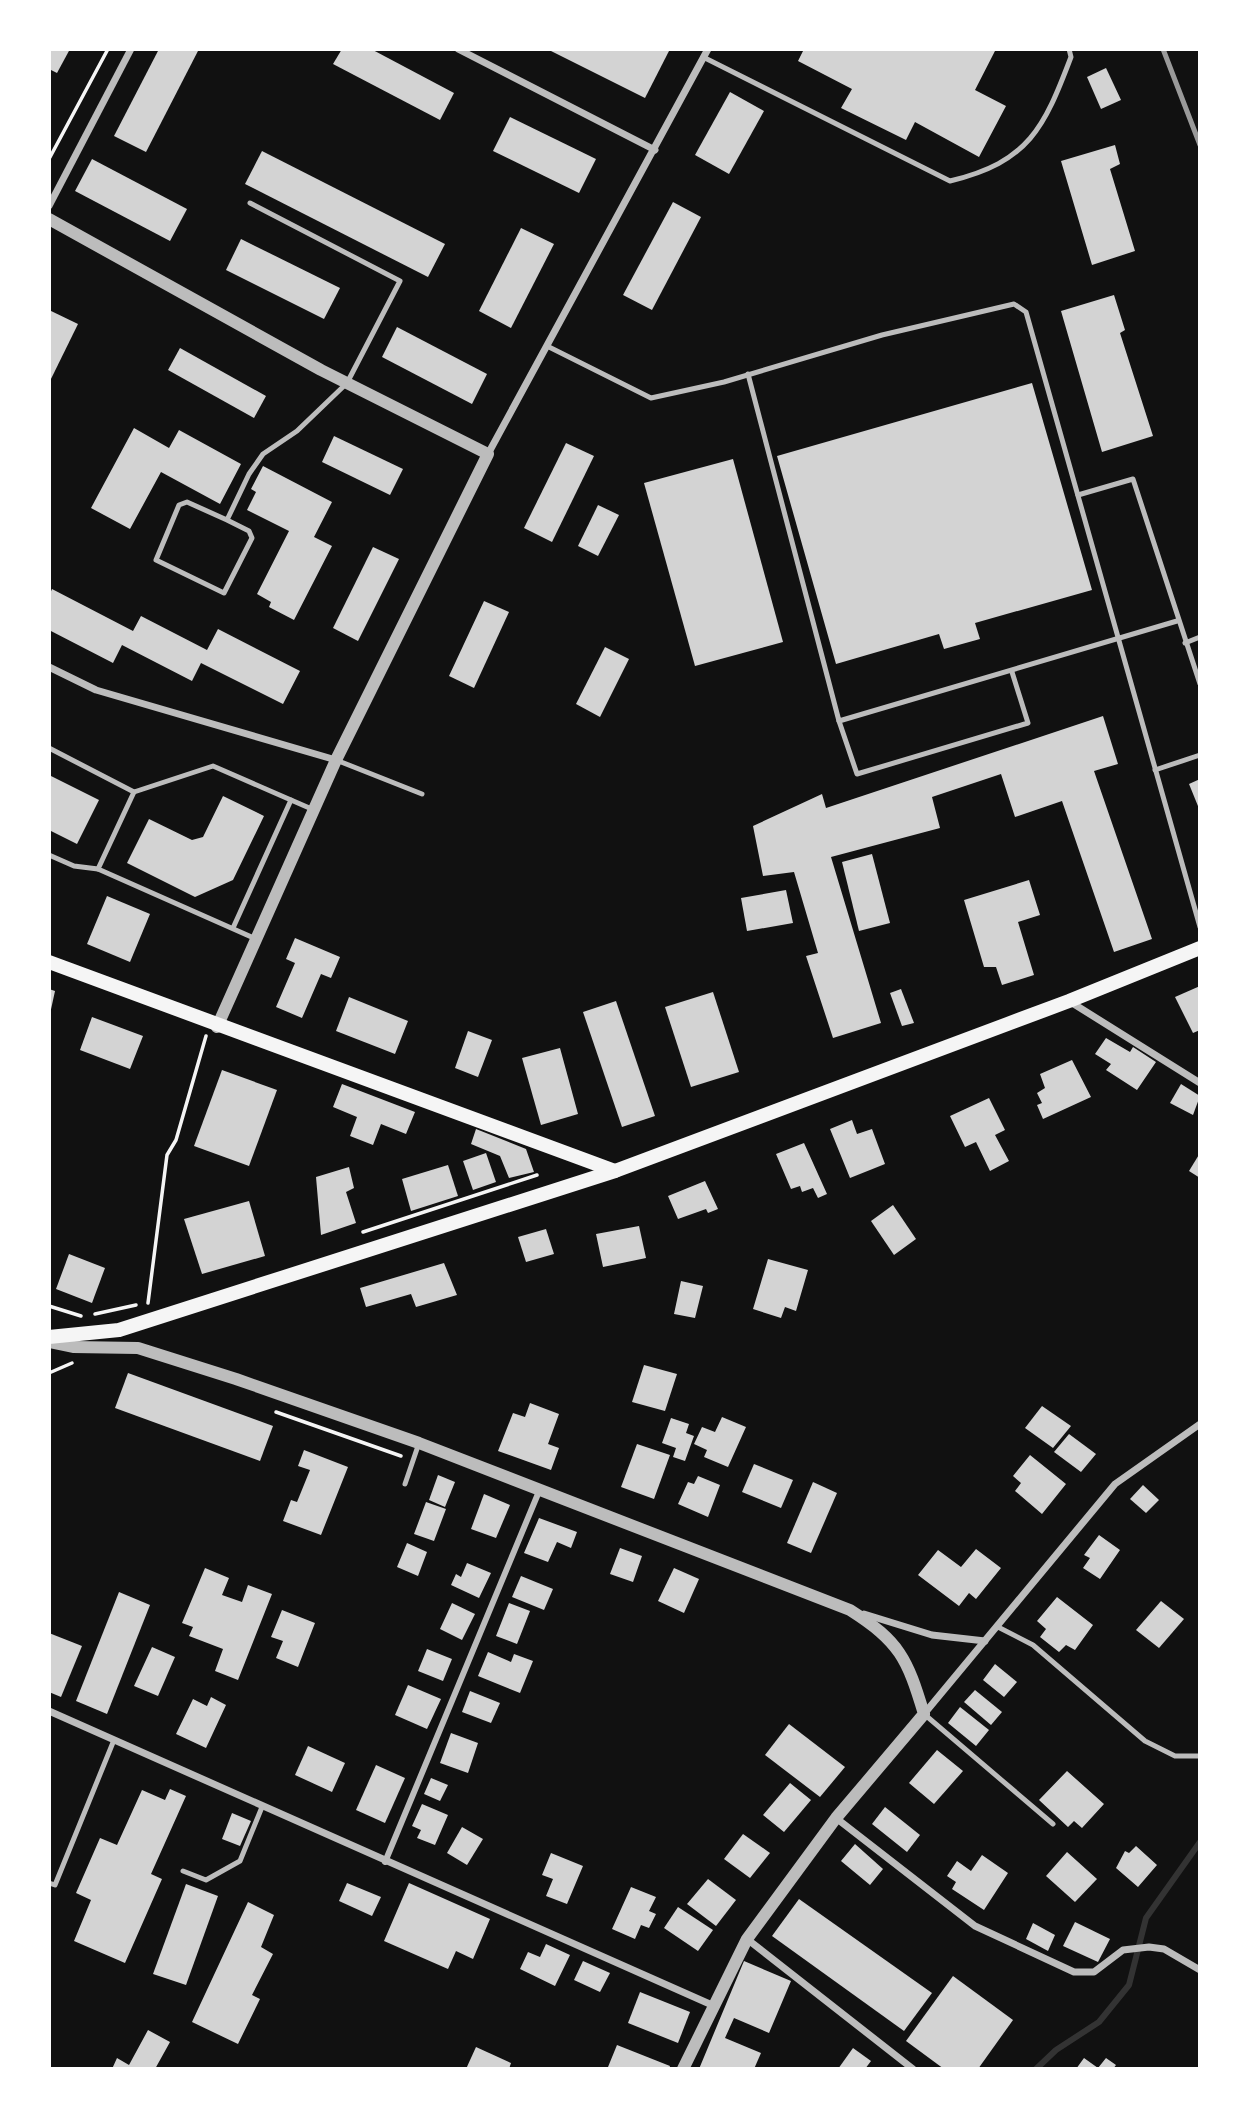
<svg xmlns="http://www.w3.org/2000/svg" width="1249" height="2118" font-family="Raleway,sans-serif">
<style>
.lines{fill:none;stroke-linecap:round;stroke-linejoin:round}
.stream{stroke:#333;stroke-width:6}
.building{fill:#d3d3d3}
.path{stroke:#f5f5f5;stroke-width:3.5}
.service{stroke:#bcbcbc;stroke-width:5}
.pedestrian{stroke:#bcbcbc;stroke-width:6}
.minor{stroke:#bcbcbc;stroke-width:7}
.tertiary{stroke:#bcbcbc;stroke-width:12}
.secondary{stroke:#f5f5f5;stroke-width:14}
.rail{stroke:#9a9a9a;stroke-width:5}
</style>
<rect width="100%" height="100%" fill="#111"/>
<g class="lines">
<path class="stream" d="M1036,2069L1056,2050L1099,2022L1129,1985L1146,1918L1200,1842"/>
</g>
<g class="building">
<path d="M49,49H70L57,73L49,69Z"/>
<path d="M159,49H199L146,152L114,136Z"/>
<path d="M342,49H371L454,93L440,120L333,64Z"/>
<path d="M547,49H670L645,98Z"/>
<path d="M804,49H996L975,90L1006,106L979,157L915,122L906,140L841,108L852,89L798,61Z"/>
<path d="M1106,68L1121,100L1101,109L1087,77Z"/>
<path d="M730,92L764,111L729,174L695,155Z"/>
<path d="M510,117L596,159L579,193L493,151Z"/>
<path d="M1115,145L1120,164L1110,169L1135,251L1092,265L1061,161Z"/>
<path d="M262,151L445,244L428,277L245,184Z"/>
<path d="M92,159L187,209L170,241L75,191Z"/>
<path d="M673,202L701,217L652,310L623,295Z"/>
<path d="M521,228L554,244L511,328L479,311Z"/>
<path d="M241,239L340,288L324,319L226,270Z"/>
<path d="M1114,295L1125,330L1120,333L1153,436L1102,452L1061,311Z"/>
<path d="M49,310L78,324L49,383Z"/>
<path d="M397,327L487,374L472,404L382,357Z"/>
<path d="M180,348L266,396L254,418L168,370Z"/>
<path d="M1032,383L1092,590L975,623L980,639L944,649L939,634L836,664L777,456Z"/>
<path d="M134,428L169,448L179,430L241,464L220,504L161,472L130,529L91,508Z"/>
<path d="M334,436L403,469L390,495L322,462Z"/>
<path d="M566,443L594,456L552,542L524,528Z"/>
<path d="M733,459L783,642L695,666L644,483Z"/>
<path d="M263,466L332,502L314,537L332,546L294,620L269,607L271,602L257,594L289,531L247,510L256,492L251,489Z"/>
<path d="M598,505L619,515L598,556L578,546Z"/>
<path d="M373,547L399,559L358,641L333,628Z"/>
<path d="M52,589L133,631L141,616L207,650L218,629L300,671L283,704L201,663L192,681L122,645L113,663L49,630V596Z"/>
<path d="M484,601L509,612L474,688L449,676Z"/>
<path d="M605,647L629,659L600,717L576,704Z"/>
<path d="M1103,716L1118,764L1094,771L1152,939L1114,952L1062,801L1015,817L1001,774L932,797L940,828L831,857L881,1023L833,1038L806,956L818,953L794,872L763,876L753,826L822,794L826,808Z"/>
<path d="M49,775L99,800L77,844L49,830Z"/>
<path d="M1200,779V811L1189,784Z"/>
<path d="M223,796L264,816L233,880L195,897L127,863L149,819L192,840L203,837Z"/>
<path d="M872,854L890,923L859,931L842,862Z"/>
<path d="M1029,880L1040,915L1018,922L1034,975L1002,985L996,967H984L964,900Z"/>
<path d="M786,890L793,923L747,931L741,898Z"/>
<path d="M107,896L150,914L130,962L87,944Z"/>
<path d="M295,938L340,957L331,978L321,974L302,1018L276,1007L295,963L286,959Z"/>
<path d="M1200,986V1030L1193,1033L1175,997Z"/>
<path d="M49,989L55,991L50,1014L49,1013Z"/>
<path d="M901,989L914,1023L902,1026L890,993Z"/>
<path d="M713,992L739,1072L691,1087L665,1007Z"/>
<path d="M349,997L408,1021L395,1054L336,1031Z"/>
<path d="M616,1001L655,1116L622,1127L583,1012Z"/>
<path d="M92,1017L143,1036L130,1069L80,1050Z"/>
<path d="M468,1031L492,1040L478,1077L455,1068Z"/>
<path d="M1106,1038L1130,1052L1133,1047L1156,1062L1137,1090L1106,1070L1111,1064L1095,1054Z"/>
<path d="M560,1048L578,1114L541,1125L522,1058Z"/>
<path d="M1072,1060L1091,1097L1043,1119L1037,1105L1042,1103L1037,1093L1045,1088L1040,1074Z"/>
<path d="M222,1070L277,1090L249,1166L194,1146Z"/>
<path d="M342,1084L415,1112L406,1134L381,1124L373,1145L350,1136L357,1117L333,1107Z"/>
<path d="M1181,1084L1200,1096L1193,1115L1170,1103Z"/>
<path d="M989,1098L1005,1130L995,1135L1009,1161L990,1171L976,1142L965,1147L950,1116Z"/>
<path d="M852,1120L857,1134L872,1129L885,1164L850,1178L830,1129Z"/>
<path d="M476,1129L526,1149L534,1172L509,1178L500,1156L471,1144Z"/>
<path d="M804,1143L827,1194L818,1198L813,1188L802,1192L800,1186L791,1189L776,1154Z"/>
<path d="M486,1153L496,1182L473,1190L463,1161Z"/>
<path d="M1200,1153V1178L1189,1171Z"/>
<path d="M448,1165L458,1196L411,1211L402,1179Z"/>
<path d="M349,1167L354,1188L346,1192L356,1223L321,1235L316,1177Z"/>
<path d="M705,1181L718,1209L708,1213L706,1209L678,1219L668,1196Z"/>
<path d="M249,1201L265,1256L202,1274L184,1219Z"/>
<path d="M893,1205L916,1239L894,1255L871,1221Z"/>
<path d="M639,1226L646,1258L603,1267L596,1234Z"/>
<path d="M546,1229L554,1254L526,1262L518,1237Z"/>
<path d="M69,1254L105,1268L92,1303L56,1289Z"/>
<path d="M768,1259L808,1270L796,1311L785,1307L781,1318L753,1309Z"/>
<path d="M444,1263L457,1295L416,1307L411,1294L366,1307L360,1288Z"/>
<path d="M681,1281L703,1286L695,1318L674,1314Z"/>
<path d="M644,1365L677,1374L665,1411L632,1402Z"/>
<path d="M128,1373L273,1426L260,1461L115,1408Z"/>
<path d="M530,1403L559,1414L548,1444L559,1448L551,1470L498,1451L513,1413L525,1417Z"/>
<path d="M1042,1406L1071,1426L1053,1448L1025,1428Z"/>
<path d="M722,1417L746,1427L728,1467L704,1457L707,1450L694,1444L702,1427L715,1432Z"/>
<path d="M671,1418L689,1424L686,1433L694,1436L685,1461L673,1457L676,1448L662,1443Z"/>
<path d="M1069,1434L1096,1454L1081,1472L1054,1452Z"/>
<path d="M637,1444L670,1455L654,1499L621,1487Z"/>
<path d="M304,1450L348,1467L321,1535L283,1521L291,1500L297,1502L310,1470L298,1466Z"/>
<path d="M1030,1455L1066,1484L1042,1514L1015,1491L1021,1483L1013,1476Z"/>
<path d="M754,1464L793,1480L781,1508L742,1492Z"/>
<path d="M438,1475L455,1482L445,1507L429,1500Z"/>
<path d="M698,1476L720,1485L708,1517L678,1504L688,1482L694,1484Z"/>
<path d="M813,1482L837,1493L811,1553L787,1543Z"/>
<path d="M1143,1485L1159,1500L1146,1513L1130,1499Z"/>
<path d="M484,1494L510,1505L496,1538L471,1529Z"/>
<path d="M426,1502L446,1509L434,1541L414,1534Z"/>
<path d="M539,1518L577,1532L571,1548L557,1542L548,1562L524,1553Z"/>
<path d="M1099,1535L1120,1550L1100,1579L1083,1568L1090,1558L1084,1555Z"/>
<path d="M407,1543L427,1552L418,1576L397,1567Z"/>
<path d="M620,1548L642,1556L633,1582L610,1574Z"/>
<path d="M976,1549L1001,1568L976,1599L969,1593L959,1606L918,1575L938,1550L961,1567Z"/>
<path d="M467,1563L491,1573L479,1598L451,1585L456,1574L461,1577Z"/>
<path d="M205,1568L229,1578L222,1595L242,1602L248,1585L272,1594L238,1680L215,1671L223,1649L189,1636L193,1627L182,1623Z"/>
<path d="M674,1568L699,1579L684,1613L658,1601Z"/>
<path d="M521,1576L553,1589L544,1610L512,1597Z"/>
<path d="M119,1592L150,1605L107,1714L76,1701Z"/>
<path d="M1057,1597L1093,1625L1075,1650L1066,1645L1059,1652L1040,1637L1046,1629L1037,1621Z"/>
<path d="M1161,1601L1184,1619L1159,1648L1136,1630Z"/>
<path d="M452,1603L475,1614L462,1640L440,1629Z"/>
<path d="M509,1603L530,1611L517,1644L496,1636Z"/>
<path d="M282,1610L315,1623L298,1667L276,1658L283,1641L271,1637Z"/>
<path d="M49,1633L82,1646L61,1697L49,1692Z"/>
<path d="M152,1647L175,1657L158,1696L134,1686Z"/>
<path d="M427,1649L452,1659L443,1681L418,1671Z"/>
<path d="M488,1652L511,1662L514,1654L533,1661L520,1693L478,1676Z"/>
<path d="M995,1664L1017,1682L1004,1697L983,1680Z"/>
<path d="M408,1685L441,1699L427,1729L395,1715Z"/>
<path d="M975,1690L1002,1712L991,1725L964,1702Z"/>
<path d="M470,1691L500,1703L491,1723L462,1712Z"/>
<path d="M211,1697L226,1705L206,1748L176,1734L193,1699L207,1706Z"/>
<path d="M960,1707L989,1730L976,1746L948,1723Z"/>
<path d="M789,1724L845,1767L820,1797L765,1755Z"/>
<path d="M451,1733L478,1743L468,1773L440,1763Z"/>
<path d="M308,1746L345,1763L332,1792L295,1775Z"/>
<path d="M937,1750L963,1771L934,1804L909,1783Z"/>
<path d="M376,1765L405,1778L385,1823L356,1810Z"/>
<path d="M1067,1771L1104,1804L1082,1828L1074,1821L1068,1827L1039,1800Z"/>
<path d="M431,1778L448,1785L440,1801L424,1794Z"/>
<path d="M790,1783L811,1800L784,1832L763,1815Z"/>
<path d="M170,1789L186,1796L151,1874L162,1879L125,1963L74,1941L91,1900L76,1893L100,1838L117,1845L142,1790L165,1800Z"/>
<path d="M422,1804L448,1815L435,1845L417,1838L421,1830L412,1826Z"/>
<path d="M885,1807L920,1835L907,1852L872,1824Z"/>
<path d="M232,1813L251,1821L240,1846L222,1839Z"/>
<path d="M462,1827L483,1839L467,1865L447,1853Z"/>
<path d="M743,1834L770,1853L750,1878L724,1859Z"/>
<path d="M855,1844L883,1869L870,1885L841,1861Z"/>
<path d="M1136,1846L1157,1865L1138,1887L1116,1868L1125,1851L1129,1853Z"/>
<path d="M1067,1852L1097,1879L1075,1902L1046,1876Z"/>
<path d="M551,1853L583,1866L567,1904L546,1896L553,1879L542,1875Z"/>
<path d="M982,1855L1008,1873L984,1910L952,1889L956,1882L947,1876L957,1861L971,1871Z"/>
<path d="M708,1879L736,1900L716,1926L687,1904Z"/>
<path d="M347,1883L381,1897L372,1916L339,1901Z"/>
<path d="M409,1883L490,1919L473,1959L456,1951L448,1969L384,1941Z"/>
<path d="M186,1884L218,1896L186,1985L153,1974Z"/>
<path d="M631,1887L656,1897L649,1911L656,1914L649,1928L641,1925L635,1939L612,1929Z"/>
<path d="M799,1899L932,1993L904,2031L772,1936Z"/>
<path d="M248,1902L274,1915L261,1947L273,1954L252,1995L260,1999L238,2044L192,2022Z"/>
<path d="M678,1907L713,1930L698,1951L664,1928Z"/>
<path d="M1075,1922L1110,1939L1098,1962L1063,1946Z"/>
<path d="M1033,1923L1055,1935L1048,1951L1026,1939Z"/>
<path d="M546,1944L570,1955L555,1986L520,1969L528,1952L540,1957Z"/>
<path d="M583,1961L610,1973L600,1992L574,1980Z"/>
<path d="M744,1961L791,1981L769,2033L734,2018L725,2038L761,2053L754,2069H699Z"/>
<path d="M953,1976L1013,2020L978,2069H944L906,2041Z"/>
<path d="M640,1992L690,2012L678,2043L628,2023Z"/>
<path d="M148,2030L170,2042L155,2069H112L117,2058L129,2065Z"/>
<path d="M617,2045L670,2066L669,2069L608,2067Z"/>
<path d="M476,2047L511,2063L509,2069H466Z"/>
<path d="M853,2048L871,2061L865,2069H838Z"/>
<path d="M1084,2058L1098,2068L1106,2058L1116,2065L1113,2069H1076Z"/>
</g>
<g class="lines">
<g class="path">
<path d="M49,159L108,49"/>
<path d="M363,1232L537,1175"/>
<path d="M148,1303L167,1155L176,1140L206,1036"/>
<path d="M49,1306L81,1316"/>
<path d="M95,1314L136,1305"/>
<path d="M49,1373L72,1363"/>
<path d="M276,1412L401,1456"/>
</g>
<g class="service">
<path d="M703,57L950,181C1029,162 1044,128 1071,57L1069,49"/>
<path d="M547,346L651,398L724,382L882,335L1014,304L1026,312L1200,927"/>
<path d="M748,374L839,721L1177,621"/>
<path d="M1078,495L1133,479L1200,684"/>
<path d="M227,520L249,531L252,538L224,593L156,560L179,505L187,502L227,520L249,474L263,454L297,431L347,383L400,281L250,203"/>
<path d="M1185,643L1200,637"/>
<path d="M839,721L857,774L1028,723L1012,672"/>
<path d="M49,748L134,792L98,869L256,939"/>
<path d="M336,760L422,794"/>
<path d="M1155,770L1200,755"/>
<path d="M134,792L213,766L291,800L233,928"/>
<path d="M291,800L314,810"/>
<path d="M49,855L74,866L98,869"/>
<path d="M405,1484L419,1443"/>
<path d="M998,1627L1033,1645L1145,1741L1175,1756H1200"/>
<path d="M924,1714L1053,1824"/>
<path d="M183,1871L206,1880L240,1861L262,1807"/>
<path d="M49,1883L55,1885L114,1740"/>
</g>
<path class="pedestrian" d="M385,1862L540,1489"/>
<g class="minor">
<path d="M458,49L655,150"/>
<path d="M49,206L131,49"/>
<path d="M488,454L708,49"/>
<path d="M49,667L96,690L336,760"/>
<path d="M1069,1001L1200,1083"/>
<path d="M864,1614L932,1635L985,1641"/>
<path d="M49,1711L712,2005"/>
<path d="M924,1714L1115,1484L1200,1424"/>
<path d="M836,1818L975,1926L1074,1972H1094L1123,1950L1149,1947L1164,1949L1200,1970"/>
<path d="M747,1939L913,2069"/>
</g>
<g class="tertiary">
<path d="M49,219L321,370L488,454L336,760L217,1027"/>
<path d="M49,1342L73,1347L138,1348L236,1379L419,1443L850,1610C900,1642 907,1658 924,1714L836,1818L747,1939L683,2069"/>
</g>
<g class="secondary">
<path d="M49,962L615,1171"/>
<path d="M49,1337L119,1330L615,1171L1069,1001L1200,948"/>
</g>
<path class="rail" d="M1163,49L1200,145"/>
</g>
<rect width="1249" height="2118" fill="none" stroke="#ffffff" stroke-width="102"/>
</svg>
